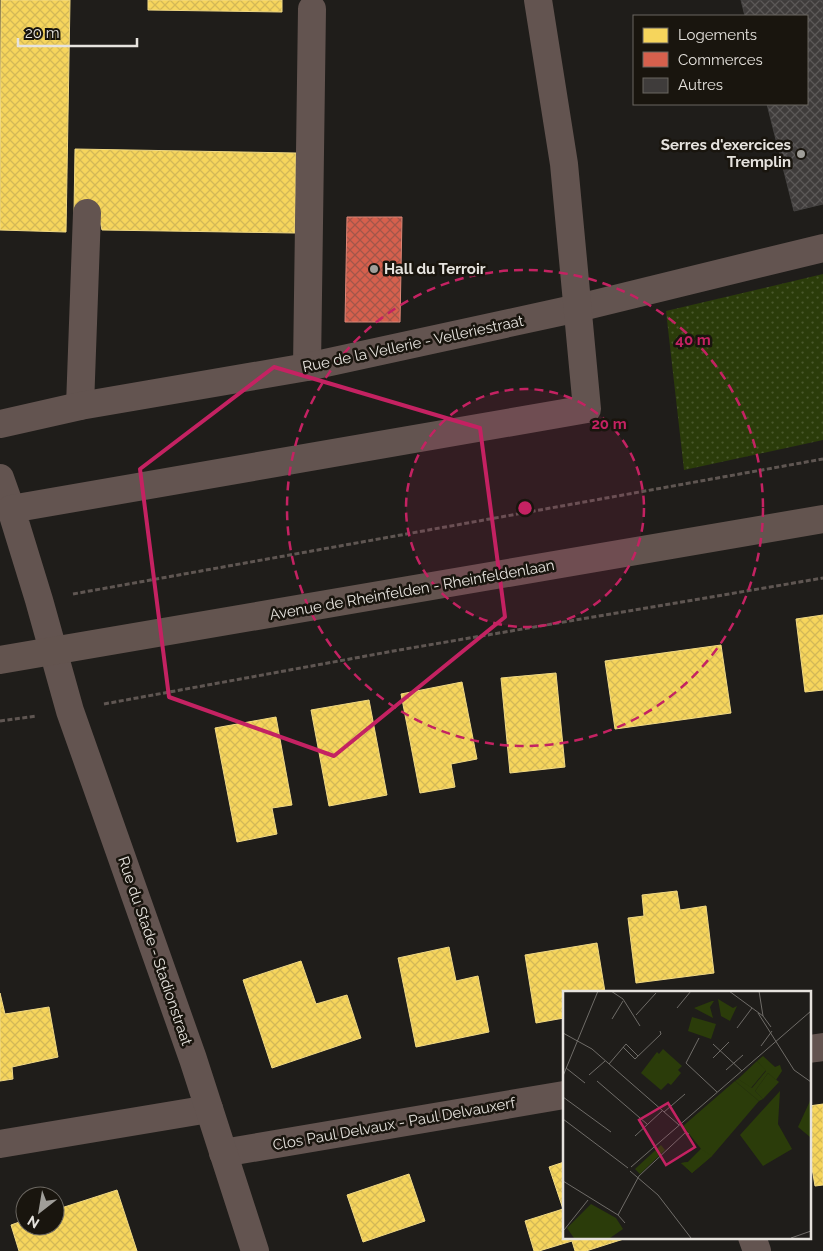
<svg xmlns="http://www.w3.org/2000/svg" width="823" height="1251" font-family="Raleway,sans-serif">
<style>
.grass{fill:url(#grass-dots)}
.homes{fill:url(#homes-cross-hatch);stroke:#f1d983}
.shops{fill:url(#shops-cross-hatch);stroke:#db8778}
.building{fill:url(#building-cross-hatch);stroke:#454342}
.lines{fill:none;stroke-linecap:round;stroke-linejoin:round}
.path{stroke:#5f5652;stroke-width:3;stroke-dasharray:5 2.5;stroke-linecap:butt}
.minor{stroke:#635450;stroke-width:28}
.major{stroke:#63544f;stroke-width:28}
.marked{fill:none;stroke:#c42262;stroke-width:4;stroke-linejoin:round}
.ring{fill:none;stroke:#c42262;stroke-width:2.5;stroke-dasharray:9 6}
.poi-dot{fill:#a09e99;stroke:#19150e;stroke-width:2}
.labels{text-anchor:middle;dominant-baseline:central;stroke-width:5;stroke-linejoin:round;paint-order:stroke}
.poi-label{font-size:15px;font-weight:bold;fill:#e6e3de;stroke:#19150e;text-anchor:end}
.street-label{font-size:15px;fill:#e6e3de;stroke:#19150e}
.inset-road{fill:none;stroke:#6f6c68;stroke-width:1}
.view{fill:#c42262;fill-opacity:0.15;stroke:#c42262;stroke-width:2.5}
.inset-edge{fill:none;stroke:#e6e3de;stroke-width:2.5}
.centre{fill:#c42262;stroke:#19150e;stroke-width:2.5}
.ring-label{font-size:15px;text-anchor:middle;font-weight:bold;fill:#c42262;stroke:#19150e;stroke-width:5;stroke-linejoin:round;paint-order:stroke}
</style>
<defs>
<pattern id="grass-dots" width="8" height="8" patternUnits="userSpaceOnUse" patternTransform="scale(1.25)"><rect width="8" height="8" fill="#2b3c0a"/><path d="M2 2h.1M6 6h.1" fill="none" stroke="#4a582d" stroke-width="1.8" stroke-linecap="round"/></pattern>
<pattern id="homes-cross-hatch" width="8" height="8" patternUnits="userSpaceOnUse" patternTransform="scale(1.25)"><rect width="8" height="8" fill="#f6d55c"/><path d="M0 0l8 8M0 8l8-8" fill="none" stroke="#d3b857"/></pattern>
<pattern id="shops-cross-hatch" width="8" height="8" patternUnits="userSpaceOnUse" patternTransform="scale(1.25)"><rect width="8" height="8" fill="#d6604d"/><path d="M0 0l8 8M0 8l8-8" fill="none" stroke="#a3564a"/></pattern>
<pattern id="building-cross-hatch" width="8" height="8" patternUnits="userSpaceOnUse" patternTransform="scale(1.25)"><rect width="8" height="8" fill="#3f3c3b"/><path d="M0 0l8 8M0 8l8-8" fill="none" stroke="#5b5857"/></pattern>
</defs>
<rect width="100%" height="100%" fill="#1f1d1a"/>
<path class="grass" d="M823,274V440L684,470L666,311Z"/>
<g class="homes">
<path d="M1,0H70L66,232L0,230Z"/>
<path d="M148,0H282V12L148,10Z"/>
<path d="M75,149L296,153L295,233L102,230L98,213H74Z"/>
<path d="M823,615V690L805,692L796,619Z"/>
<path d="M721,645L731,713L615,729L605,661Z"/>
<path d="M556,673L565,767L510,773L501,678Z"/>
<path d="M462,682L477,759L451,764L455,787L420,793L401,694Z"/>
<path d="M369,700L387,795L329,806L311,710Z"/>
<path d="M276,717L292,805L272,808L277,834L237,842L215,728Z"/>
<path d="M677,891L680,910L706,906L714,973L636,983L628,918L644,916L642,895Z"/>
<path d="M597,943L605,992H564V1018L536,1023L525,955Z"/>
<path d="M449,947L456,981L478,976L489,1032L416,1047L398,958Z"/>
<path d="M301,961L316,1004L347,995L361,1038L272,1068L243,980Z"/>
<path d="M0,993L5,1014L49,1007L58,1057L12,1067L13,1079L0,1081Z"/>
<path d="M823,1104V1185L815,1186L809,1150V1106Z"/>
<path d="M564,1162V1237H630L586,1251H575L572,1241L539,1251H534L525,1221L563,1209L549,1167Z"/>
<path d="M409,1174L425,1221L363,1242L347,1195Z"/>
<path d="M117,1190L137,1251H19L11,1225L25,1220V1226H55V1210Z"/>
</g>
<path class="shops" d="M347,217H402L400,322H345Z"/>
<path class="building" d="M741,0H823V204L794,211L767,104H807V16H745Z"/>
<g class="lines">
<g class="path">
<path d="M73,594L823,459"/>
<path d="M104,704L399,650L823,578"/>
<path d="M0,721L37,716"/>
</g>
<g class="minor">
<path d="M307,367L312,9"/>
<path d="M80,406L87,213"/>
<path d="M0,424L80,406L307,367L578,308L823,248"/>
<path d="M0,478L11,509"/>
<path d="M809,1049L823,1047"/>
<path d="M0,1144L209,1109"/>
<path d="M223,1153L564,1095"/>
<path d="M752,1237L757,1251"/>
<path d="M255,1251L193,1059L70,711L39,600L11,509L587,409L564,164L538,0"/>
</g>
<path class="major" d="M0,660L823,519"/>
</g>
<path class="marked" d="M274,367L480,428L505,617L334,756L169,697L140,469Z"/>
<circle cx="525" cy="508" r="119" fill="#c42262" fill-opacity=".12"/>
<g class="ring">
<circle cx="525" cy="508" r="119"/>
<circle cx="525" cy="508" r="238"/>
</g>
<g class="poi-dot">
<circle cx="801" cy="154" r="5"/>
<circle cx="374" cy="269" r="5"/>
</g>
<g class="labels">
<g class="poi-label">
<text x="791" y="145">Serres d'exercices<tspan x="791" dy="17">Tremplin</tspan></text>
<text x="384" y="269" text-anchor="start">Hall du Terroir</text>
</g>
<g class="street-label">
<text transform="translate(413 344) rotate(-12)">Rue de la Vellerie - Velleriestraat</text>
<text transform="translate(412 590) rotate(-10)">Avenue de Rheinfelden - Rheinfeldenlaan</text>
<text transform="translate(155 951) rotate(71)">Rue du Stade - Stadionstraat</text>
<text transform="translate(394 1124) rotate(-10)">Clos Paul Delvaux - Paul Delvauxerf</text>
</g>
</g>
<g transform="translate(563 991)">
<rect width="248" height="248" fill="#1f1d1a"/>
<path d="M194,70L203,79L188,97L175,88ZM205,82L216,91L200,108L192,100ZM172,90L196,110L149,165L129,182L118,172L125,171L138,158L120,135ZM217,100L215,133L229,158L200,175L177,144ZM247,110V146L235,136ZM98,154L102,159L77,183L72,178Z" fill="#2b3c0a"/>
<path d="M155,8L170,17L174,15L167,30L158,25ZM149,10H151L147,16L150,27L131,17ZM200,65L212,76L217,74L219,80L213,89L205,82L192,100L200,108L196,110L172,90L175,88L189,97L203,80L194,70ZM138,158L149,165L129,182L118,172L125,171Z" fill="#2b3c0a"/>
<path d="M129,26L153,33L148,48L125,40ZM100,58L119,75L115,79L118,82L108,94L105,92L98,99L78,82L94,61L96,63ZM28,213L53,227L60,238L47,247H11L4,237Z" fill="#2b3c0a"/>
<path class="inset-road" d="M48,0L60,8L77,35M166,0L200,25L208,36M196,0L200,25M114,17L128,0M195,22L231,79L248,91M73,24L93,2M49,28L60,10M174,37L189,17M0,42L29,58L116,134M136,47L123,72L154,101M150,53L179,80M198,55L209,40M60,56L72,68L98,43L97,40M150,67L166,51M46,73L63,53L75,65M3,77L22,92M163,79L180,64M26,84L42,70M0,85L35,0M34,90L84,133M0,106L48,141M101,121L122,103M0,128L65,177M72,145L99,120M68,176L248,20M67,180L95,204L128,247M0,190L55,224L62,232M55,224L76,185L123,141L126,143M1,239L25,209M228,247L248,240"/>
<path class="view" d="M105,112L132,156L103,174L76,129Z"/>
<rect width="248" height="248" class="inset-edge"/>
</g>
<circle cx="525" cy="508" r="8" class="centre"/>
<g class="ring-label">
<text x="693" y="345">40 m</text>
<text x="609" y="429">20 m</text>
</g>
<rect x="633" y="15" width="175" height="90" fill="#19150e" stroke="#6b6761"/>
<rect x="643" y="28" width="25" height="15" fill="#f6d55c" stroke="#6b6761"/>
<text x="678" y="40" font-size="15" fill="#e6e3de">Logements</text>
<rect x="643" y="52" width="25" height="15" fill="#d6604d" stroke="#6b6761"/>
<text x="678" y="65" font-size="15" fill="#e6e3de">Commerces</text>
<rect x="643" y="78" width="25" height="15" fill="#3f3c3b" stroke="#6b6761"/>
<text x="678" y="90" font-size="15" fill="#e6e3de">Autres</text>
<g transform="translate(40 1211) rotate(211)"><circle r="24" fill="#19150e" stroke="#6b6761"/>
<path d="M0-4L9 19L0 12L-9 19Z" fill="#a09e99"/>
<text y="-8" font-size="14" font-weight="bold" text-anchor="middle" fill="#e6e3de">N</text>
</g>
<path d="M18 38v8h119v-8" fill="none" stroke="#e6e3de" stroke-width="2.5"/>
<text x="25" y="38" font-size="15" fill="#e6e3de" stroke="#19150e" stroke-width="4" paint-order="stroke">20 m</text>
</svg>
